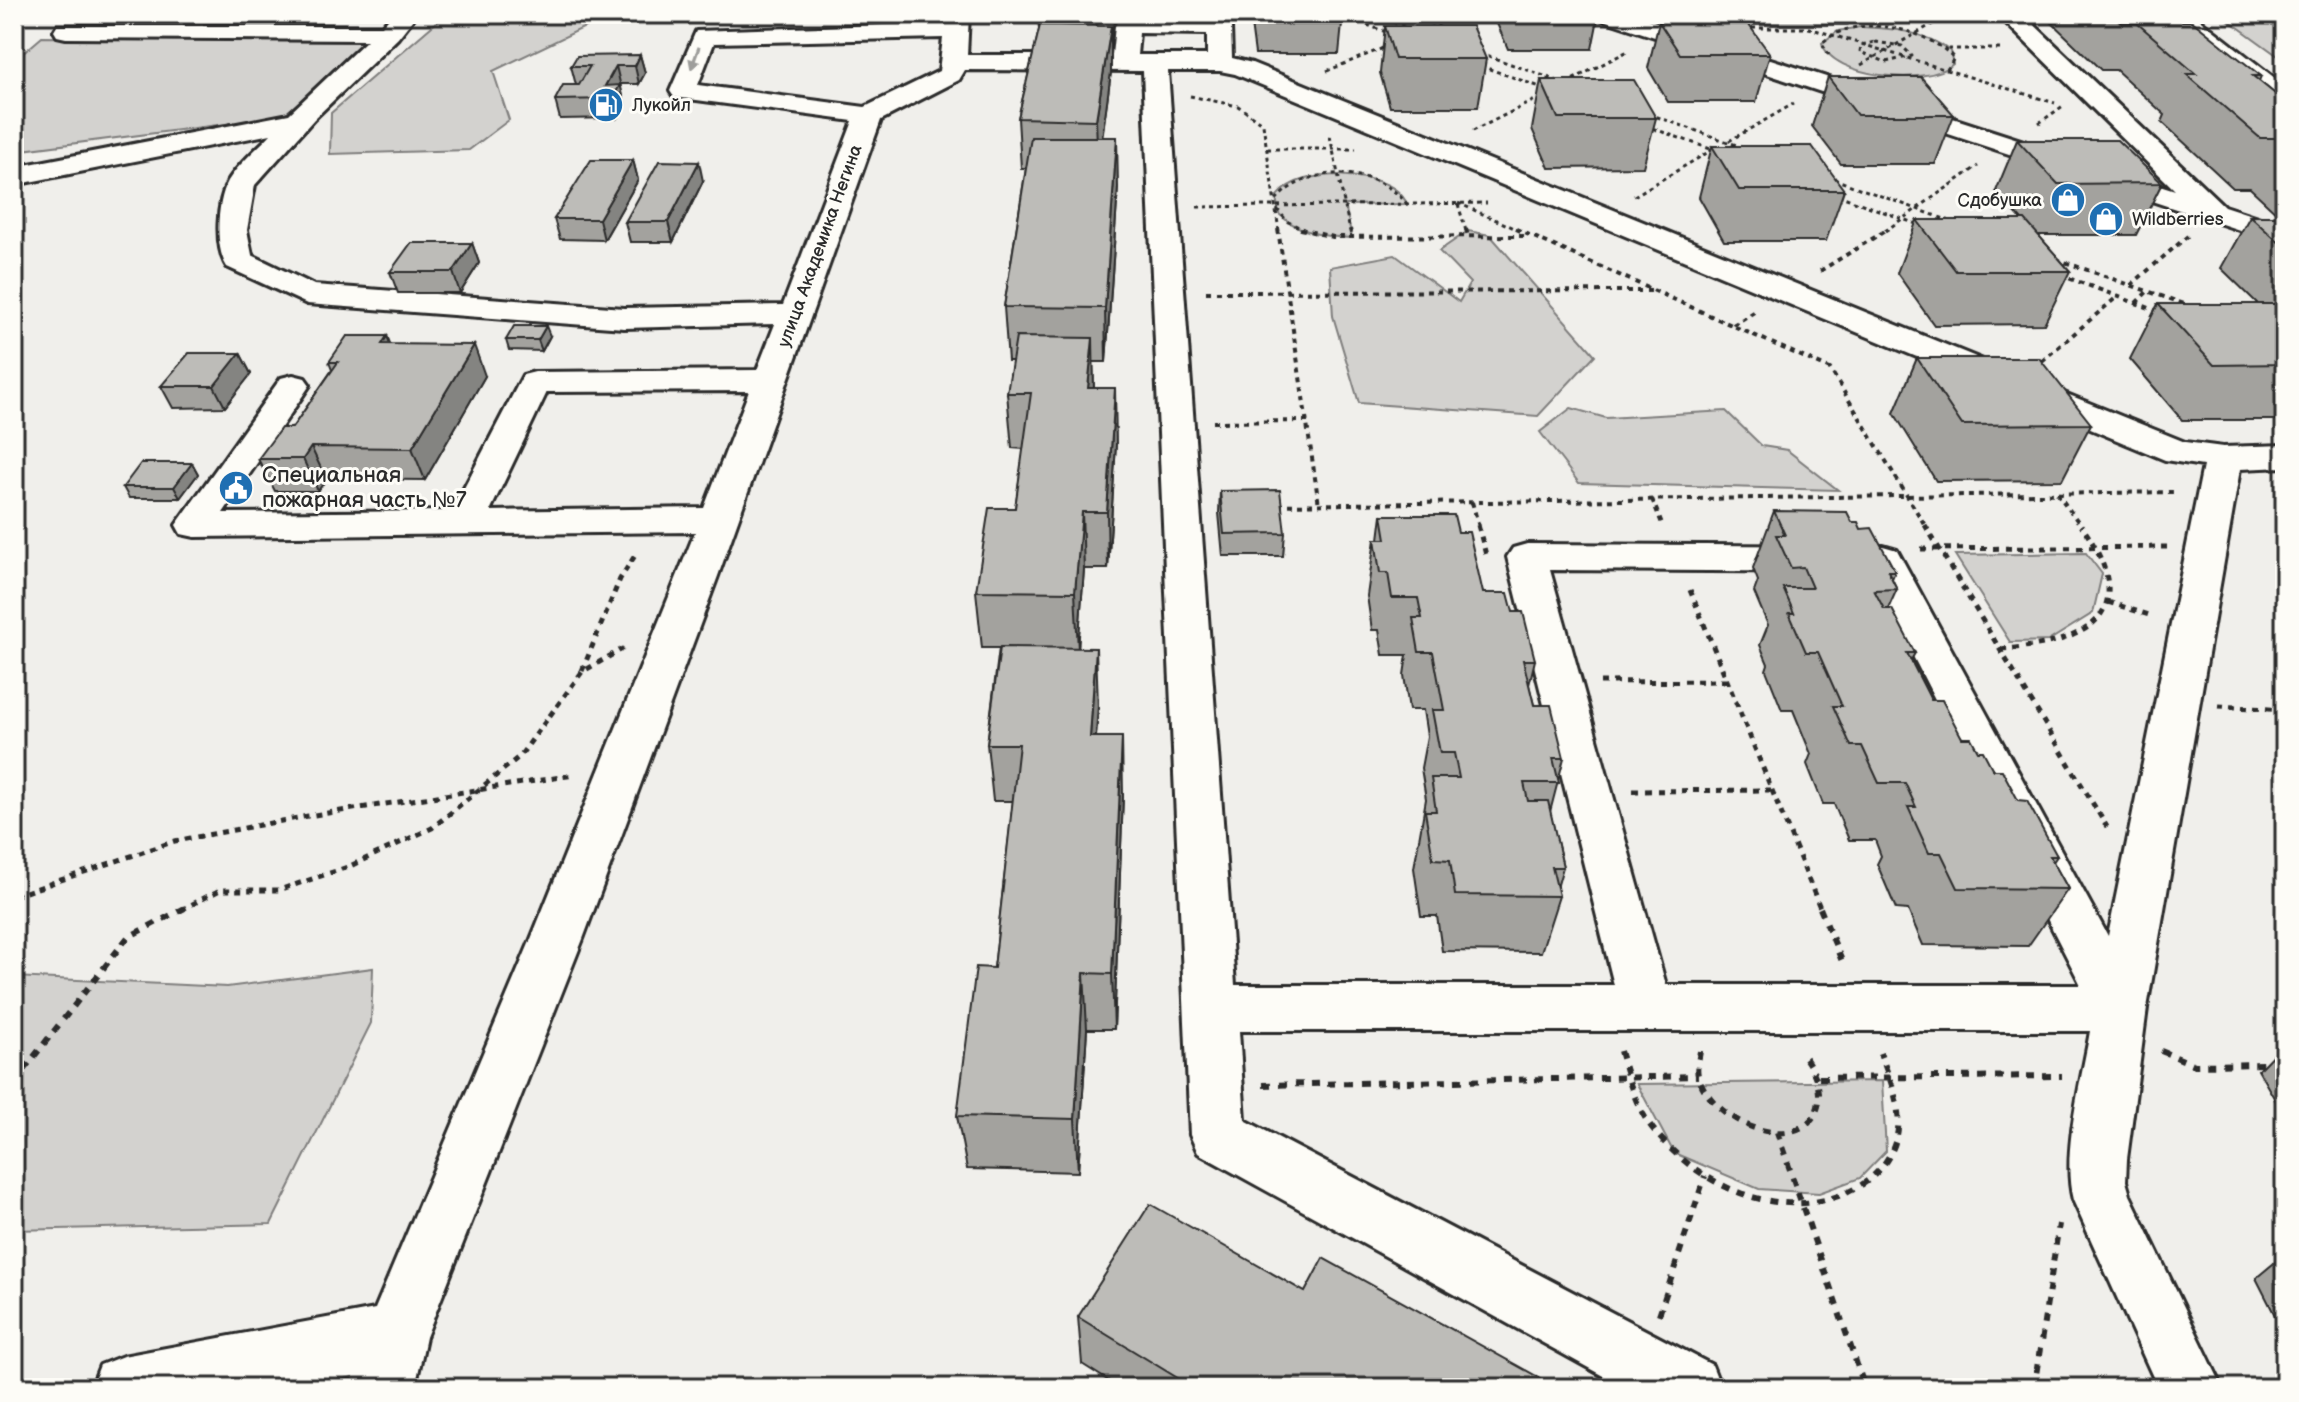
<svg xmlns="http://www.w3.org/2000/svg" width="2299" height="1402" font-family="'Balsamiq Sans',sans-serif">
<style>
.green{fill:#d3d2cf;stroke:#7f7e7d;stroke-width:2}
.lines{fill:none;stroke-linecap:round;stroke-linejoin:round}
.minor-casing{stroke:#2b2b2b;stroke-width:6}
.path-far3{stroke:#2b2b2b;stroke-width:3;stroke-dasharray:4 4;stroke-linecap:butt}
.path-far2{stroke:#2b2b2b;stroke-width:4;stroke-dasharray:5 5;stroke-linecap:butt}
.path-far1{stroke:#2b2b2b;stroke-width:5;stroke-dasharray:6 6;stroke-linecap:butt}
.path{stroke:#2b2b2b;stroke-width:6;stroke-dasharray:8 8;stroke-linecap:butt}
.minor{fill:#fdfcf7;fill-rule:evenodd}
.wall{fill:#a3a29e;stroke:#2b2b2b;stroke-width:2}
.shaded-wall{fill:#848481;stroke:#2b2b2b;stroke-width:2}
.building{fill:#bdbcb8;stroke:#2b2b2b;stroke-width:2}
.oneway{fill:#9e9e9b}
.labels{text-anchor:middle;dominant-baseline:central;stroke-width:6;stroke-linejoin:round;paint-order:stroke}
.far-poi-label{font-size:18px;fill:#2b2b2b;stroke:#fdfcf7;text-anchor:start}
.far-street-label{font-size:18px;fill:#2b2b2b;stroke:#fdfcf7}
.poi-label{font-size:22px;fill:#2b2b2b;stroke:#fdfcf7;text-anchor:start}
</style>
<rect width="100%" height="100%" fill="#f0efeb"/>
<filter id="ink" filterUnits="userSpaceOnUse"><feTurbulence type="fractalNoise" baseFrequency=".0125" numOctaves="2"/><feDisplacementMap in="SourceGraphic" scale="16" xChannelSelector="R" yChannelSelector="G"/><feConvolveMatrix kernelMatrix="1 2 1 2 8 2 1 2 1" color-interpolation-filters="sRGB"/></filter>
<g filter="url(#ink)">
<g class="green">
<path d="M446,14H785L784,17L610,15L493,71L509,120L469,150L330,154L331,113Z"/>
<path d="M1739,14H1838L1847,25H1747Z"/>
<path d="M2220,14H2285V61Z"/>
<path d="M1860,27C1891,28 1925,31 1950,51L1953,64C1929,87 1832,78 1822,43L1838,31Z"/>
<path d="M42,37L373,41L281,117L14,151V61Z"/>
<path d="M1338,175C1362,177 1396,179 1407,204L1345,205L1352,238C1325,237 1299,233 1279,214L1276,197C1291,178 1315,176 1338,175Z"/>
<path d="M1468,231L1490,235L1595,355L1538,416L1359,403L1333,316L1330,267L1395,255L1459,302L1470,283L1439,251Z"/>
<path d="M1571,408L1606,418L1726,411L1762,446L1787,450L1838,490L1579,483L1540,432Z"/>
<path d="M2086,553L2102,574L2093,613L2048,641L2010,642L1955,555Z"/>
<path d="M373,968L371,1023L271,1224L14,1230V977L227,987Z"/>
<path d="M1882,1081L1886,1151L1860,1178L1819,1193L1759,1189L1674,1153L1637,1084Z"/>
</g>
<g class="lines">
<g class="minor-casing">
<g id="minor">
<path d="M392,14H417L398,38L314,119L255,185L247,230L252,255L314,285L624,308L783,305L853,121L674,97L670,91L696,31L944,23L945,14H969L967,55H1112L1115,26L1118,21L1219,20L1228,22L1231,27L1232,58L1252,63L2185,442L2223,447L2285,445V467L2240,469L2147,1008L2127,1159L2126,1181L2130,1195L2223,1388H2158L2073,1200C2061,1154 2082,1079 2090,1031H1239L1245,1120L1712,1365L1721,1388H1625L1198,1153L1190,1135L1143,71L965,70L959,80L881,120L718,576L583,939L426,1337L415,1388H351L354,1376L292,1388H91L100,1365L123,1356L375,1309L531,939L695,532L195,537L181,534L176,525L281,378L293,375L305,378L310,385L223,513L452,511L523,375L535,372L757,370L775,324L624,328L307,304L227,267C214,247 217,201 228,181C238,164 258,148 271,134L14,185V167L289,114L367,40L66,38L57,36L54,31L57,26H382ZM1139,33L1207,34V55H1137ZM943,38L939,71L865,107L698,85L714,43ZM1168,71H1220L1235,74L2165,460L2203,466L2108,936L1897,550L1883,546L1527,544L1513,548L1507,557L1614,985H1235ZM749,391L704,508L490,511L547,392ZM1550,570L1870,572L2081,985H1666Z"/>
<path d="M1596,14H1632L2175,190L1997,14H2023L2224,206L2285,226V245L1600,19Z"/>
<path d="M2166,14H2193L2285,86V107L2276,105Z"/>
</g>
</g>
<g class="path-far3">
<path d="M1337,14L1389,33"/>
<path d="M1370,14L1410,28"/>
<path d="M1734,14L1744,24"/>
<path d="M1865,14L1876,27"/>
<path d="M1429,27L1462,14"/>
<path d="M1752,28H1809L2055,103"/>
<path d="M1875,42L1902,46L1912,56L1886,62L1860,52L1861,45Z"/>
<path d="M1948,49H2002"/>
<path d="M1480,53L1561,82"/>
<path d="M1829,55L1822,43C1856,12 1924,27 1954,58L1947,70"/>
<path d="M1861,65L1950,14"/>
<path d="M1481,66L1543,88"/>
<path d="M1327,71L1388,46"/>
<path d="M1566,83L1628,51"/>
<path d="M1190,96L1238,106L1263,124L1279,231"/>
<path d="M1649,114L1745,148"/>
<path d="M2039,123L2063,106"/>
<path d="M1646,126L1716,151"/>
<path d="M1473,131L1543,96"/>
<path d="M1330,136L1350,231"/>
<path d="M1729,141L1793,104"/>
<path d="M1267,149H1356"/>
<path d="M1834,179L1953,222"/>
<path d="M1838,195L1919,225"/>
<path d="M1634,196L1712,150"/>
<path d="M1276,200C1308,163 1377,166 1407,204"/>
<path d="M1458,203L1521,231"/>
<path d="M1458,204L1466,231"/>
<path d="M1197,207L1487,203"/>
<path d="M1277,209L1288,222L1308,231"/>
<path d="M1885,231L1978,166"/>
</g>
<g class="path-far2">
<path d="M1278,229L1319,505"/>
<path d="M1300,229L1333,237L1526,236"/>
<path d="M1350,229L1352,238"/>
<path d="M1466,229L1468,236"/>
<path d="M1516,229L1830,369L1926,527"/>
<path d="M2056,259L2190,306"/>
<path d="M1820,271L1888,229"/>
<path d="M2060,275L2160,312"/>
<path d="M2131,285L2190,234"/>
<path d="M1206,292L1652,291"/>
<path d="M2136,303L2148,291"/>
<path d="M1733,325L1754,312"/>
<path d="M2042,361L2117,297"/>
<path d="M1213,422L1308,421"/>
<path d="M2057,493L2082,527"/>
<path d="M1652,499L1663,526"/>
<path d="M1472,502L1479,527"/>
<path d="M1278,505L2176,492"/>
</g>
<g class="path-far1">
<path d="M1478,525L1486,555"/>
<path d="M1925,525L2107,827"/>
<path d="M1921,549L2167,547"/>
<path d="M1690,590L1821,910"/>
<path d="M2108,602L2152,616"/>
<path d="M2001,649C2089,644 2144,614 2081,525"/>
<path d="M582,671L620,579L636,554"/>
<path d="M1600,682L1727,681"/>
<path d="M2218,706L2285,710"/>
<path d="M1633,791L1772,790"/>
<path d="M14,896L175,841L308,816L574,775"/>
<path d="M181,910L220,890H279L348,867L432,828L520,756L582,672L624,648"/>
</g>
<g class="path">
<path d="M1820,908L1844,966"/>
<path d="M1620,1051C1628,1078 1635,1106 1653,1129C1699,1188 1788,1227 1858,1187C1879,1175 1895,1154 1898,1129C1901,1103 1889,1077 1880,1053"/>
<path d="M1700,1051C1699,1059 1696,1068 1698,1075C1707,1109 1756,1139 1791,1131C1832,1121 1822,1075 1800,1052"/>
<path d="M2161,1051L2195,1065L2268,1064"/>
<path d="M1819,1078L2062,1076"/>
<path d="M14,1082L128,937L185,908"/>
<path d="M1263,1085L1698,1076"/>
<path d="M1777,1132L1865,1388"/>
<path d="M1659,1315L1705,1176"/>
<path d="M2034,1388L2059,1224"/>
</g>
<use href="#minor" class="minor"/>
</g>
<g class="wall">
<path d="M167,14H220L215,17L167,15Z"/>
<path d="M1038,14H1197L1117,15L1096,24L1111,72L1102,137L1118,187L1106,362H1093L1094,388L1116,444L1108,569H1084L1078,648L1098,706L1096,737L1123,795L1114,1029H1087L1078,1172L967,1169L957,1116L994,968L1013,801H993L987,744L999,648H982L976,591L1015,508L1024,449L1012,448L1007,393L1013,361H1008L1004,307L1026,168H1021L1018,118L1039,30Z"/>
<path d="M1252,14H1343L1339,54H1255L1251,24Z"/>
<path d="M1496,14H1599L1592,49H1508L1495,19Z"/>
<path d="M2049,14H2174L2261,76L2259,81L2285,102V420H2182L2130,359L2158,304H2258L2221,268L2250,216H2280L2250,188H2233L2162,122L2165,115L2116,70H2101L2047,18Z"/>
<path d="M1659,22L1770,54L1756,102H1668L1648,68Z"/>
<path d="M1385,26L1486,59L1478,107H1390L1380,73Z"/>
<path d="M640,55L645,73L639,84H621L620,86L625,104L617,118L560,119L555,100L579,85H576L571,66Z"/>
<path d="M1828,77L1954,115L1935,164H1841L1812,126Z"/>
<path d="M1541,80L1656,118L1643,167L1549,168L1532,129Z"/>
<path d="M2017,140L2162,183L2136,235H2038L2070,271L2044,324L1934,325L1897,273L1917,220H2022L1996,191Z"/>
<path d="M1712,146L1844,190L1826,241H1724L1699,197Z"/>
<path d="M633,160L638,180L604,240L560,239L554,219Z"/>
<path d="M703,181L673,242H630L625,222Z"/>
<path d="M472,243L479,263L460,293H398L390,272Z"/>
<path d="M387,336L390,345L485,376L425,480L326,479L318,491H275L258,459L292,428L332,370L329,362Z"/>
<path d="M550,336L542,351L509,350L506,340Z"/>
<path d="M240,353L251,374L225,407L173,408L161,386Z"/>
<path d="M1917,358L2091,424L2062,480L1936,481L1894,413Z"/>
<path d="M192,463L198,474L180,498H129L123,487Z"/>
<path d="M1220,491L1285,533L1283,556H1223L1219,513Z"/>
<path d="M1774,511L1852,522L1861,529L1895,571L1892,579L1897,589L1888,609L1915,653L1911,660L1931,700L1962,738L1978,751L2018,800L2057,856L2053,862L2068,889L2028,946L1923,945L1908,910L1896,909L1877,864L1881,856L1875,840H1849L1834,804H1823L1807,764L1811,754L1793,710H1782L1766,670L1768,664L1760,645L1768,625L1754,592L1758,581L1753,568Z"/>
<path d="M1382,515L1458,532L1483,593L1513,612L1535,660L1529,685L1534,705L1564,758L1550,812L1563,867L1557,888L1559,896L1541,952L1442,951L1437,916H1421L1414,868L1426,799L1421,768L1427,736L1423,710H1409L1404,675L1407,655H1383L1379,630H1372L1367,596L1375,539H1379Z"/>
<path d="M2285,1042V1117L2258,1070Z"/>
<path d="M2285,1254V1335L2256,1278Z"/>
<path d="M1305,1292L1558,1388H1120L1082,1364L1078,1317Z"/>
</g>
<g class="shaded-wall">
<path d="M1093,14H1117V15L1096,24L1094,55Z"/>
<path d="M1111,26V72L1098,169L1096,120Z"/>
<path d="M640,55L645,73L639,84L635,66Z"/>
<path d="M616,66L625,104L617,118L612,99L605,86Z"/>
<path d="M1117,137L1118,187L1106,362L1105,308Z"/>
<path d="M633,160L638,180L604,240L599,219Z"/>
<path d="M699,162L703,181L673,242L668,222Z"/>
<path d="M472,243L479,263L460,293L453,272Z"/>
<path d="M546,326L550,336L542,351L538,340Z"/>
<path d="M387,336L400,368L382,344Z"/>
<path d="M1093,338L1094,393L1088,388Z"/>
<path d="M474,345L485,376L425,480L412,448Z"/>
<path d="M240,353L251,374L225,407L214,386Z"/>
<path d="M1115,388L1116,444L1108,569L1107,512Z"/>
<path d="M311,447L326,479L318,491L303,459Z"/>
<path d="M192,463L198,474L180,498L174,487Z"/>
<path d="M1082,512L1084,569L1078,650L1075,592Z"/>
<path d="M1096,648L1098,706L1092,794L1090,737Z"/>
<path d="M1122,737L1123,795L1114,1029L1112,974Z"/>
<path d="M1084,973L1087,1029L1078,1172L1075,1119Z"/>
</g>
<g class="building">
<path d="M2111,14H2174L2182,21H2192L2261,76H2253L2285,102V144L2278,138H2260L2186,74H2196L2137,23H2122Z"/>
<path d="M1746,21L1770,54H1680L1659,22Z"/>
<path d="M1040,25L1111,26L1096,120L1018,118Z"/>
<path d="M1385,26H1472L1486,59H1395Z"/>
<path d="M640,55L635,66H616L605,86L620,85L612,99L555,100L563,85H579L590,66H571L577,56Z"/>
<path d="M1828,77H1921L1954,115H1857Z"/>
<path d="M1541,80H1634L1656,118H1558Z"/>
<path d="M1031,137H1117L1105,308L1004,307Z"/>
<path d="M2017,140H2117L2162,183L2058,184Z"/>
<path d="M1712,146H1812L1844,190H1739Z"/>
<path d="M591,160H633L599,219H554Z"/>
<path d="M659,161L699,162L668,222H625Z"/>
<path d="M2250,216H2285V248Z"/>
<path d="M1917,220H2025L2070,271H1956Z"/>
<path d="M411,243H472L453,272H390Z"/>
<path d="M2158,304H2275L2285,314V364L2214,365Z"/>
<path d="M514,326H546L538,340H506Z"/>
<path d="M347,336H387L382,344L474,345L412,448L311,447L303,459H258L281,428H292L338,362H329Z"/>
<path d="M1016,337L1093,338L1088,388H1115L1107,512H1082L1075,592L976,591L989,508H1015L1031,393H1007Z"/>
<path d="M189,353H240L214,386H161Z"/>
<path d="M1917,358H2039L2091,424L1962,425Z"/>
<path d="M141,463H192L174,487H123Z"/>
<path d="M1280,490L1285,533L1224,534L1220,491Z"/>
<path d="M1774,511L1847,512L1852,522H1858L1861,529L1872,528L1895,571H1888L1897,589L1874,590L1884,609H1892L1915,653H1907L1931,700H1942L1962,738H1971L1978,751H1983L1993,770H2002L2018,800L2027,801L2057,856H2050L2068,889L1958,888L1941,853H1929L1908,807H1916L1905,783H1879L1862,746H1851L1833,706H1842L1818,652H1806L1789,613H1794L1783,588H1812L1803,567L1791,568L1776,535H1785Z"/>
<path d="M1382,515H1454L1458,532H1469L1483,593H1508L1513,612H1523L1535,660H1523L1534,705H1551L1564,758H1553L1559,783H1524L1528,801H1548L1563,867H1552L1559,896L1455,895L1450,860L1433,859L1425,811H1436L1431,778H1459L1454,753H1440L1432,710H1444L1433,652H1419L1413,618H1422L1418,598H1392L1388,573H1380L1375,539H1386Z"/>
<path d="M1000,647L1096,648L1090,737H1122L1112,974L1084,973L1075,1119L957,1116L976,967L994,968L1019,744H987Z"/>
<path d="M1150,1204L1305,1292L1323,1258L1558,1388H1194L1078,1317Z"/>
</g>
<defs><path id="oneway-solid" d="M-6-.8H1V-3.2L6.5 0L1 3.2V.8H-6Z" transform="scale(2)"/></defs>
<use class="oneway" href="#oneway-solid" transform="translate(695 58) rotate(110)"/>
</g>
<defs>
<g id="fuel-disc" transform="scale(1.8)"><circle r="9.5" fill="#1f6fb2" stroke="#fdfcf7"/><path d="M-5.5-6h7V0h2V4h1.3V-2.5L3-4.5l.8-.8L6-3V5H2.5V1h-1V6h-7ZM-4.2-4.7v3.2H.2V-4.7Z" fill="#fff"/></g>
<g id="shop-disc" transform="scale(1.8)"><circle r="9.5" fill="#1f6fb2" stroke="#fdfcf7"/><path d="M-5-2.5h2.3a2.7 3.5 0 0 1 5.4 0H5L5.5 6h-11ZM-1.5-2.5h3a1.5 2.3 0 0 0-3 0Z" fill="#fff"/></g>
<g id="civic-disc" transform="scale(1.8)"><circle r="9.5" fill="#1f6fb2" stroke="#fdfcf7"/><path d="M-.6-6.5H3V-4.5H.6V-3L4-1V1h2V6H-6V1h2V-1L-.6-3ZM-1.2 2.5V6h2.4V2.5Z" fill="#fff"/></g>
</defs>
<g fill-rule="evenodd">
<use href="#fuel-disc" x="606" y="105"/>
<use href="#shop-disc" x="2068" y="200"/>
<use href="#shop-disc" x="2106" y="219"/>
<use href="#civic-disc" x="236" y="488"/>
</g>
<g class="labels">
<g class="far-poi-label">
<text x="632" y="105">Лукойл</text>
<text x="2042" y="200" text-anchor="end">Сдобушка</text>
<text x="2132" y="219">Wildberries</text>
</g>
<g class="far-street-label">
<text transform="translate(820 246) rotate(-70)">улица Академика Негина</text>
</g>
<g class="poi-label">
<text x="262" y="475">Специальная<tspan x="262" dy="25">пожарная часть №7</tspan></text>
</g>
</g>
<rect width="2299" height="1402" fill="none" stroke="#fdfcf7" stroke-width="48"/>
<rect x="24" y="24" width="2251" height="1354" fill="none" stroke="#2b2b2b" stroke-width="3" filter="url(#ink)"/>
</svg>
